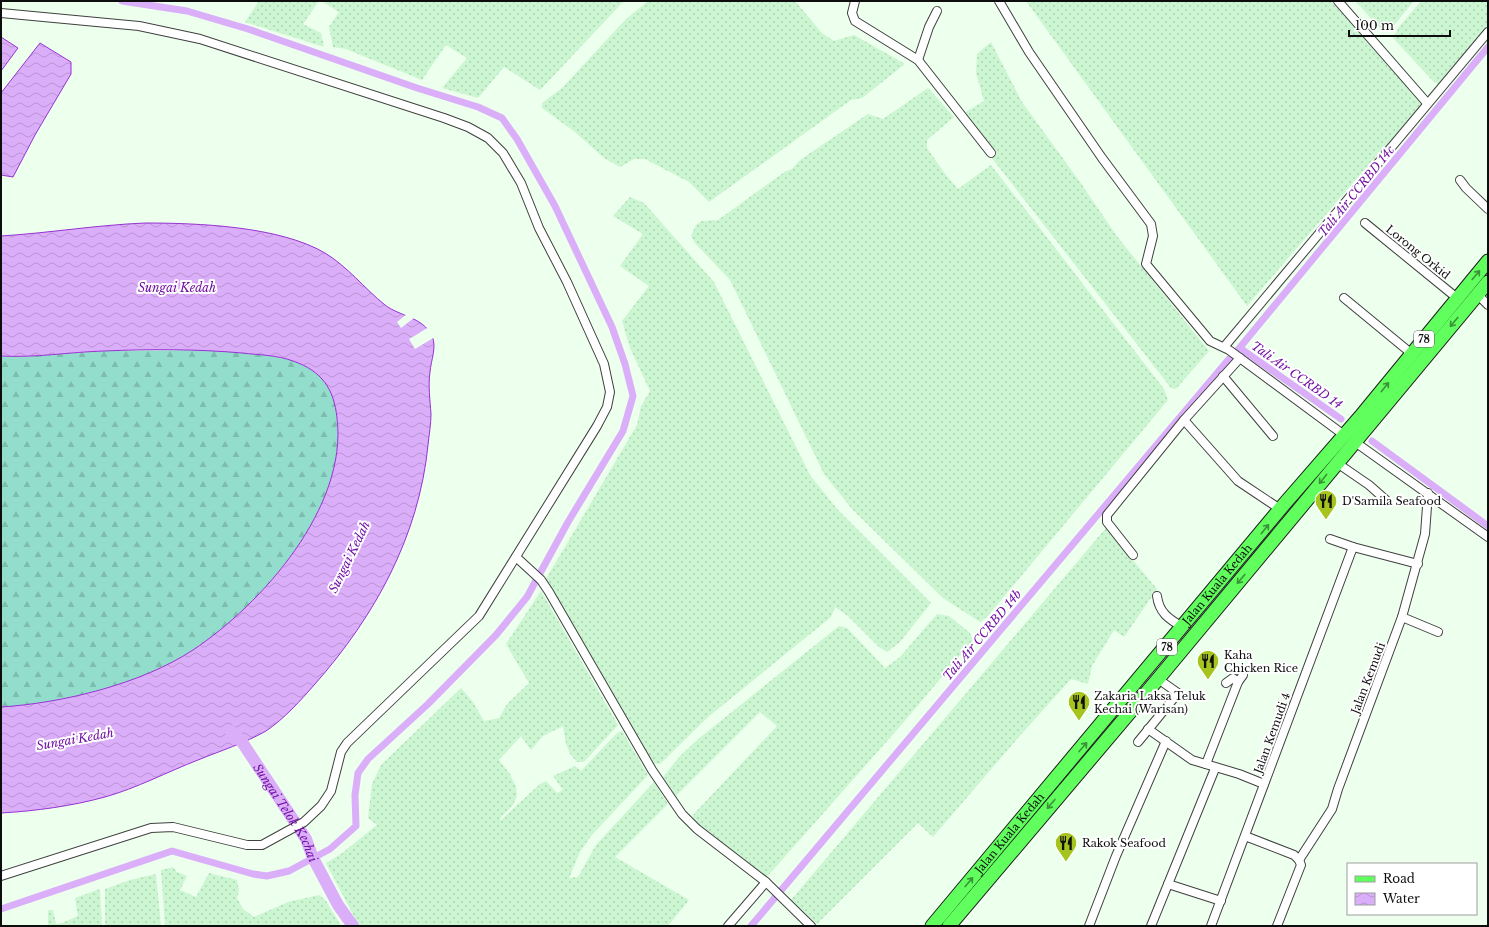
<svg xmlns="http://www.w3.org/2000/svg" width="1489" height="927" font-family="'Libre Baskerville',serif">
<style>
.farmland{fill:url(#farmland-dots)}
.forest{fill:url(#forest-firs)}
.water{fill:url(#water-waves);stroke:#9732d4}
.pier{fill:#edffed}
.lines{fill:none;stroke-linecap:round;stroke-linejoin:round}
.canal{stroke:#dbaef9;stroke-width:7}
.river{stroke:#dbaef9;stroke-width:12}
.street-casing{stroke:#404040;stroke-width:10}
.primary-casing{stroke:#1e1e1e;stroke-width:15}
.street{stroke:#fff;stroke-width:8}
.primary{stroke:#60ff5d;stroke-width:13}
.oneway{stroke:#3b9239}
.labels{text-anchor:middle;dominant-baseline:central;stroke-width:4;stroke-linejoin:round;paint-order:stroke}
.shield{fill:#fff;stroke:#565656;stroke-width:1}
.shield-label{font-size:10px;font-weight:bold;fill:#0d0d0d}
.street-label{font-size:11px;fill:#0d0d0d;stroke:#fff}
.poi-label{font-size:11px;fill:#0d0d0d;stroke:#fff;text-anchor:start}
.water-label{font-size:12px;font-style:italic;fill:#7210a5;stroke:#fff}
</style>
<defs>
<pattern id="farmland-dots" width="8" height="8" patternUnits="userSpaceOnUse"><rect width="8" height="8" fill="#cbf6d1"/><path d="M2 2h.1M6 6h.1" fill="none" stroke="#add2b2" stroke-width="1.8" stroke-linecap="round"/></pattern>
<pattern id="forest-firs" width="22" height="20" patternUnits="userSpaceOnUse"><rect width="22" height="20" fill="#93ddcc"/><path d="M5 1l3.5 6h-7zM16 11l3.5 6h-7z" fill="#7ebcae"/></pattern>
<pattern id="water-waves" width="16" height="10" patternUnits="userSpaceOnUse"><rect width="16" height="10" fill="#dbaef9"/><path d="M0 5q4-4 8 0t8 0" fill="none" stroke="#bb94d4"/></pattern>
</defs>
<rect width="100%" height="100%" fill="#edffed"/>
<g class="farmland">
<path d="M259,1H319L303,24L321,33L324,47L245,22Z"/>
<path d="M321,1H624L540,90L504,67L478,98L442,88L467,58L446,45L422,80L346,49L333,47L329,27L339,12Z"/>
<path d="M648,1H795L822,33L834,41L854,35L905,64L862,98L851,100L709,202L689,182L645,159H634L620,167L604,158L575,132L542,108V103L562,88L626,19Z"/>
<path d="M1026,1H1331L1418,95L1424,105L1390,147L1377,155L1247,306Z"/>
<path d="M1355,1H1414L1391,29L1383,31Z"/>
<path d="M1421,1H1488V29L1440,86L1432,80L1393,38L1399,27Z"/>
<path d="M991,42L1022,102L1080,182L1116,235L1209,351L1176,389L1171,388L963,121L962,114L984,101L976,73L977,54Z"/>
<path d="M928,88L954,117L927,140V148L946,175L958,189L991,165L1164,389L1168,400L987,617L980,622L943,598L852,509L824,474L730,280L695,243L691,236L696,225L702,221L718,220L786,171L792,169L800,160L868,114L883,119Z"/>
<path d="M630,197L644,203L714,282L810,475L838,510L931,603L900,642L887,652L879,647L848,616L835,607L831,617L708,717L660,764L652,763L546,579L637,425L641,406L650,391L630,348L622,321L649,286L620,266L643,234L613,216Z"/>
<path d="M1106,528L1157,589L1124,637L1114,630L1092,666L1088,684L1071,679L1017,739L933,837L918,823L817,924L791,900Z"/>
<path d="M541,591L618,725L584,762H577L570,754L566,744L563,726L543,736L531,750L521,736L499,760L510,774L516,787L517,796L513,805L501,817L500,821L540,784L546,781L557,793L563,790L553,776L575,766L581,771L617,733L622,731L648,775L591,836L580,852L569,878L578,877L596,845L654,782L668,804L615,857L689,900L668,926H359L326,863L341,854L377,825L368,818L372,784L381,765L461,688L473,702L484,721L499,718L507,704L529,683L506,644Z"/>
<path d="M937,614L949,616L970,633L973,640L903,723L766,878L713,840L692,816L777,726L760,712L676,796L663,777L680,756L697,740L839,626L847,628L885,668L900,657Z"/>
<path d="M173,867L177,872L187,876L180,890L196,897L209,873L237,880L239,890L237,898L243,909L254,917L288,902L319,895L326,901L341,926H165L161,870Z"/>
<path d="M156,874L161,926H105V889L130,880Z"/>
<path d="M100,889L102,926H48V910H53L56,924L62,923L78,916L75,898Z"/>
</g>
<path class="forest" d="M210,350C245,354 300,352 325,380C334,391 336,406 337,420C348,507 260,606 193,650C141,684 63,703 1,707V356L18,357L104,351Z"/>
<g class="water">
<path d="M1,37L18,48L1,71Z"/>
<path d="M40,43L71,62V74L35,135L13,177L1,175V93Z"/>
<path d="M145,223C197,223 279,226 325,253C348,267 364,288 385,305C399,316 423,317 432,336C437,347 431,360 430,372C428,385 430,400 431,414C431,424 429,435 428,445C419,536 375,616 315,684C301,700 284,719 266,731C245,743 220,751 198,760C167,772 137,788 105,797C72,806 36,811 1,813V707C63,703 141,684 193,650C262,604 348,507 337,418C334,389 322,371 293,361C277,355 259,355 242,353C197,349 150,349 104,351C70,352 35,358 1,356V236C49,233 97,225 145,223Z"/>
</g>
<g class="pier">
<path d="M407,314L415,317L401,328L397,322Z"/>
<path d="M429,327L435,337L415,349L409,339Z"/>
</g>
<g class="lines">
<g class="canal">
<path d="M1240,348L1341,419"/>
<path d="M1237,351L1488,47"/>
<path d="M1372,441L1488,526"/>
<path d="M1,909L172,851L253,874L267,876L289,871L330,849L356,826L355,795L358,773L368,759L428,704L496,635L527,597L568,522L623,431L633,396L625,364L612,327L555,206L517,139L502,118L478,107L417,88L248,29L187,11L122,1"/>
<path d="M751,926L1229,359"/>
</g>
<path class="river" id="s1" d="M231,731L242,742L306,839L313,858L338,905L353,926"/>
<g class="street-casing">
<g id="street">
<path d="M855,1L852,13L855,21L918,60L991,153"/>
<path d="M999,1L1029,52L1102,158L1151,224L1153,236L1146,264L1210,341L1229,350L1344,435"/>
<path d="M1338,1L1427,103"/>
<path d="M1,13L139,26L200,39L444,118L468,127L488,138L503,153L521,183L539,228L567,282L604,364L610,392L607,407L597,426L479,616L347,743L341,752L331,791L321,806L304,822L262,845H247L173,827L151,828L1,876"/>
<path d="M918,60L929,27L937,11"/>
<path d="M1460,180L1466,188L1488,209"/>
<path d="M1365,223L1457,298"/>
<path d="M1478,295L1488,305"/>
<path d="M1344,298L1412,354"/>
<path d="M1224,347L1488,32"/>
<path d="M1223,376L1273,436"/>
<path d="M1184,420L1238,481L1280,509"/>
<path d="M1355,442L1488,537"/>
<path d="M1337,463L1369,485L1386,500"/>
<path d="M1330,539L1353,547L1418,564"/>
<path d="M1133,555L1107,522V515L1184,420L1240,358"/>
<path d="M516,557L541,580L549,592L652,770L682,814L697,829L766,882L811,926"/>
<path d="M1157,596C1159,612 1168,619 1183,627"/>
<path d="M1402,617L1438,632"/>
<path d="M1226,683L1233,678L1238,682"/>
<path d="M1148,729L1192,760L1239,774L1264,784"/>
<path d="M1138,742L1178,693L1158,679"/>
<path d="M1206,764L1238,682L1243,675"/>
<path d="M1245,836L1294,855L1299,860L1301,865L1277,926"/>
<path d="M1299,860L1332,809L1338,789L1402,617L1425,534L1428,493"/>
<path d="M1168,884L1221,901"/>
<path d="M728,926L766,882"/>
<path d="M1089,926L1116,856L1166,741"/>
<path d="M1151,926L1214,771"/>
<path d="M1211,926L1353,547"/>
</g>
</g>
<g class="primary-casing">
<g id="primary">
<path id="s2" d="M932,926L1280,509L1360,417L1488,261"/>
<path d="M949,926L1158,679L1488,282"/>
</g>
</g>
<use href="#street" class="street"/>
<use href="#primary" class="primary"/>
</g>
<defs><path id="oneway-shaft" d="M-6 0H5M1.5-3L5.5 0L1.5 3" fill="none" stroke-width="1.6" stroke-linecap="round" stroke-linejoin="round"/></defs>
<g class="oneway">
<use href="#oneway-shaft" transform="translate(1476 275) rotate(-50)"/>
<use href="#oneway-shaft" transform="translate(1454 322) rotate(130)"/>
<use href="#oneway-shaft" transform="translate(1385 387) rotate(-51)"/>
<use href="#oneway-shaft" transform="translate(1323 479) rotate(129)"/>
<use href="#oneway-shaft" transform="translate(1265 529) rotate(-51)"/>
<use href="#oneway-shaft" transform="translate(1241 579) rotate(130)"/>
<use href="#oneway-shaft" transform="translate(1083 747) rotate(-49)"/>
<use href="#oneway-shaft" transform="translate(1051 804) rotate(131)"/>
<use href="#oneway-shaft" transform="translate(969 882) rotate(-50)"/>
</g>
<defs>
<g id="restaurant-pin" transform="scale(1.15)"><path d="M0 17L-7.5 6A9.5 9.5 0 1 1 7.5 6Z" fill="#a6c41e" stroke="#fff"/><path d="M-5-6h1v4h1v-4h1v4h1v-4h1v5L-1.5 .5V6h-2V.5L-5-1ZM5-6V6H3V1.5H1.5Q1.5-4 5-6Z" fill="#111"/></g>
</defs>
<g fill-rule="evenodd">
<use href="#restaurant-pin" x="1326" y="501"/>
<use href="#restaurant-pin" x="1208" y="661"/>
<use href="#restaurant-pin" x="1079" y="702"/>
<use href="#restaurant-pin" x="1066" y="843"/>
</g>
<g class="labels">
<g class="shield">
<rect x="1414" y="331" width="20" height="16" rx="3"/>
<rect x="1157" y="639" width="20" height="16" rx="3"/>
</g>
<g class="shield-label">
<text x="1424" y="339">78</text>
<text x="1167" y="647">78</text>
</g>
<g class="street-label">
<text transform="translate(1418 252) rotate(39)">Lorong Orkid</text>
<text stroke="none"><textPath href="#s2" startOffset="445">Jalan Kuala Kedah</textPath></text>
<text transform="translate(1368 678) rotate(-69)">Jalan Kemudi</text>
<text transform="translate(1272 733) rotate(-70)">Jalan Kemudi 4</text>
<text stroke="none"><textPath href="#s2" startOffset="121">Jalan Kuala Kedah</textPath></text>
</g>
<g class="poi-label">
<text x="1342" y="501">D'Samila Seafood</text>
<text x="1224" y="655">Kaha<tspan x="1224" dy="13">Chicken Rice</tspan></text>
<text x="1094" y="696">Zakaria Laksa Teluk<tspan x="1094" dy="13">Kechai (Warisan)</tspan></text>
<text x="1082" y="843">Rakok Seafood</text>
</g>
<g class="water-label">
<text transform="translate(1356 191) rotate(-51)">Tali Air CCRBD 14c</text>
<text x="177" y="287">Sungai Kedah</text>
<text transform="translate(1297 375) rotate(35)">Tali Air CCRBD 14</text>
<text transform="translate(349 557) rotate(-64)">Sungai Kedah</text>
<text transform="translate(982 635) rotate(-50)">Tali Air CCRBD 14b</text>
<text transform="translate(75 739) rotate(-10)">Sungai Kedah</text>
<text stroke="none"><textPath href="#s1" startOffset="99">Sungai Telok Kechai</textPath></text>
</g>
</g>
<rect width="1489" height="927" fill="none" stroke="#0d0d0d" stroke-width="4"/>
<rect x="1347" y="863" width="130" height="52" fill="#ffffff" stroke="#9e9e9e"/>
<rect x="1355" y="876" width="20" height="6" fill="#60ff5d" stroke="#9e9e9e"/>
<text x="1383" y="883" font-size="12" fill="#0d0d0d">Road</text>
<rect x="1355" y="893" width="20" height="12" fill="url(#water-waves)" stroke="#9e9e9e"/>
<text x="1383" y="903" font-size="12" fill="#0d0d0d">Water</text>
<path d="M1349 30v6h101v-6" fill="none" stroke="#0d0d0d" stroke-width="2"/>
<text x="1355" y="30" font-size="12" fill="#0d0d0d" stroke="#ffffff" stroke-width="3" paint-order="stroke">100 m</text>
</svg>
